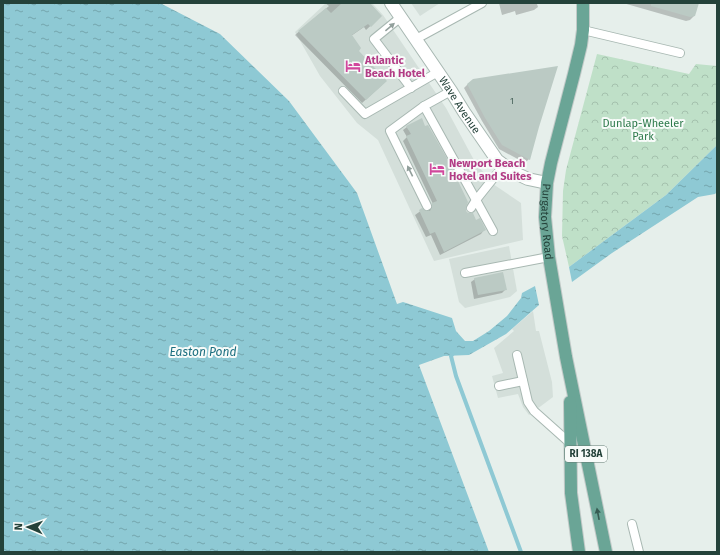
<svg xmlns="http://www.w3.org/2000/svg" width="720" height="555" font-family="'Fira Sans',sans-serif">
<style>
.built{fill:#d4dfda}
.park{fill:url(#park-crowns)}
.water{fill:url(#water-ripples)}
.shadow{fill:#0003}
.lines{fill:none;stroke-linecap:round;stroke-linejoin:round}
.stream{stroke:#8ec9d4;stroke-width:4}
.building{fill:#bbcac4}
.lane-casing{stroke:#a8b8b2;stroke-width:10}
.street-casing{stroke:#a8b8b2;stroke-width:14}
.primary-casing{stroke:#c2cac8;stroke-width:14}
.lane{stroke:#fff;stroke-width:8}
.street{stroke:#fff;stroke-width:12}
.primary{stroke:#6aa596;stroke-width:12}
.oneway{fill:#92a09c}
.oneway2{fill:#365b51}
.labels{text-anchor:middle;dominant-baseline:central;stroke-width:4;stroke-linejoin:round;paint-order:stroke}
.number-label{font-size:9px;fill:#4a645c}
.shield{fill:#f7fbf9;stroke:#637a73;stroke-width:1}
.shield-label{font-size:10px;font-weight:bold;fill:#24423a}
.hotel-label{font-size:11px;font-weight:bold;fill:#b23c85;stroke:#f7fbf9;text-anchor:start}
.street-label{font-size:11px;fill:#24423a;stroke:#f7fbf9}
.park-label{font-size:11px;fill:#2d7a4b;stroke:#f7fbf9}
.water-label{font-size:12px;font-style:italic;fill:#1c6f80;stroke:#f7fbf9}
</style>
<defs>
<pattern id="park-crowns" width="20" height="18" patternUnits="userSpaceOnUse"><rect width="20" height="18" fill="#bfe0c8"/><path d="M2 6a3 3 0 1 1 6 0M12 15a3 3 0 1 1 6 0" fill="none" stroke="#a4c1ad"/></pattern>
<pattern id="water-ripples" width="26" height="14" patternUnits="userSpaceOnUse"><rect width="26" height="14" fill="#8ec9d4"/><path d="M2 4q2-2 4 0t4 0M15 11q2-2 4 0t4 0" fill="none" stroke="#74a5ad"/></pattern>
</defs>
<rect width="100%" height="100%" fill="#e6efeb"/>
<g class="built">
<path d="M326,3H372L383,15L446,108L475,162L493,184L521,203L523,240L434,261L378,140L357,123L320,76L295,32Z"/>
<path d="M411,3H440L420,16Z"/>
<path d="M509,246L517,291L510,297L465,308L459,302L449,259Z"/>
<path d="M533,311L536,331H539L552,382L553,397L529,415L523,407L518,394L498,398L492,376L503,373L494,348L514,331L512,329Z"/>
</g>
<path class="park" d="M597,54L689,74L696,64L717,66V145L666,195L569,267L562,236L563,191L566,170Z"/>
<g class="water">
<path d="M3,3H160L220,34L289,101L357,193L397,304L403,302L452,318L456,331L465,341H473L489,331L507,316L521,298L522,293L535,286L539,305L506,334L469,355L444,356L419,365L489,552H3Z"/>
<path d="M717,145V192L715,194L698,197L612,253L572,282L569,267L666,195Z"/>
</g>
<g class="shadow">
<path d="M325,3H368L381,16L366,30L364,27L351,36L358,51L382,85L362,103L295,35L329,6Z"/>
<path d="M499,3H541L537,4L538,7L534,10L516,15L515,11L502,15Z"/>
<path d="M623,3H698L694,16L690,20L686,21Z"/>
<path d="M468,84L529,159L525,163L499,149L482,121L464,88Z"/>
<path d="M407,127L465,207V211L484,230L481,234L440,255L431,235L426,237L415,215L422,210L426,212H429L428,208L433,204L403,141L407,137L403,130Z"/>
<path d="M475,279L506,289L502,293L474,299L471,282Z"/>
</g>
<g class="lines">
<path class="stream" d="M454,352L451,356L456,376L521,552"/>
</g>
<g class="building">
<path d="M342,3H370L382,16L371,27L368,24L352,35L361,48L359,51L387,81L366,100L298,31L326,8L331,13Z"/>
<path d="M651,3H699L695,16L690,17L651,6Z"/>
<path d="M558,66L539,127L530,160L502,145L485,118L467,84L473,79Z"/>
<path d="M422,118L425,126L428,125L449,162L468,202L466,207V211L468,213H473L476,220L480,218L486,230L444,252L435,232L430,234L419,210L422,208L426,211H430L432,207V203L437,201L406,136L411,134L406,126Z"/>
<path d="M503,272L507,290L478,295L474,278Z"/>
</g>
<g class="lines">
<g class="lane-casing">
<g id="lane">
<path d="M401,17L374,39L411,88"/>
<path d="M583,30L680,53"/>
<path d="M416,39L482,3"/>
<path d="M343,91L365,114L438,72"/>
<path d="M451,91L424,106L476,200L504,165"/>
<path d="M424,106L390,131L427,206"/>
<path d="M471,208L476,200L493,231"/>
<path d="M465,273L549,257"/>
<path d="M517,355L528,402L534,411L571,444"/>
<path d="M499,386L523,381"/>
<path d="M632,524L639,552"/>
</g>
</g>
<g class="street-casing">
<g id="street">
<path id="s1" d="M391,3L451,91L464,112L497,160L513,172L528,179L547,183"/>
</g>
</g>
<g class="primary-casing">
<g id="primary">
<path id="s2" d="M583,3V30L581,45L574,74L551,163L547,183L545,217L549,257L566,357L606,552"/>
<path d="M570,402L571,493L579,552"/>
</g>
</g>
<use href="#lane" class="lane"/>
<use href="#street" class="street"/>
<use href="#primary" class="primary"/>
</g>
<defs><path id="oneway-solid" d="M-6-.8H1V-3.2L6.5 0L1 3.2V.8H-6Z"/></defs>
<g class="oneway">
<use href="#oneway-solid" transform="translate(390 27) rotate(-40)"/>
<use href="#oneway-solid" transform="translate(410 171) rotate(-116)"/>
</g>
<use class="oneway2" href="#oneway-solid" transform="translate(598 514) rotate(-101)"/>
<defs>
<g id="hotel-bare" transform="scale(1.2)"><path d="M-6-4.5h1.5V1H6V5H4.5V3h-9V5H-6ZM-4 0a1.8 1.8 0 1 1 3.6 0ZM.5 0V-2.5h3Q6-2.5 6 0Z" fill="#d1479c" stroke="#f7fbf9" stroke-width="2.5" paint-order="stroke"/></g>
</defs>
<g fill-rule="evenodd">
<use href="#hotel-bare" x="353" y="66"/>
<use href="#hotel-bare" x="437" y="169"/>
</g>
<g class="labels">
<g class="number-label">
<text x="512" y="101">1</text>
</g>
<rect class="shield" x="565" y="446" width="42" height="16" rx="3"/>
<g class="shield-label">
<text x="586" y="454">RI 138A</text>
</g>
<g class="hotel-label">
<text x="365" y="60">Atlantic<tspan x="365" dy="13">Beach Hotel</tspan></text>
<text x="449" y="163">Newport Beach<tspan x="449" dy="13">Hotel and Suites</tspan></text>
</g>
<g class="street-label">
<text stroke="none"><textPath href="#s1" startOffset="123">Wave Avenue</textPath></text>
<text stroke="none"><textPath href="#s2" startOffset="223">Purgatory Road</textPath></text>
</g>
<g class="park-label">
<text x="643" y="123">Dunlap-Wheeler<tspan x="643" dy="13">Park</tspan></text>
</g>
<g class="water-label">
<text x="203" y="352">Easton Pond</text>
</g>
</g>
<rect width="720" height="555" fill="none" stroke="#24423a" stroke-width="8"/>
<g transform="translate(28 527) rotate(272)" stroke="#f7fbf9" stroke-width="3" paint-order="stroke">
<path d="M0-3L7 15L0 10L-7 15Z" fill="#24423a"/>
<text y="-6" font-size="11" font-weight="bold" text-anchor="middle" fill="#24423a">N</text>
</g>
</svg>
